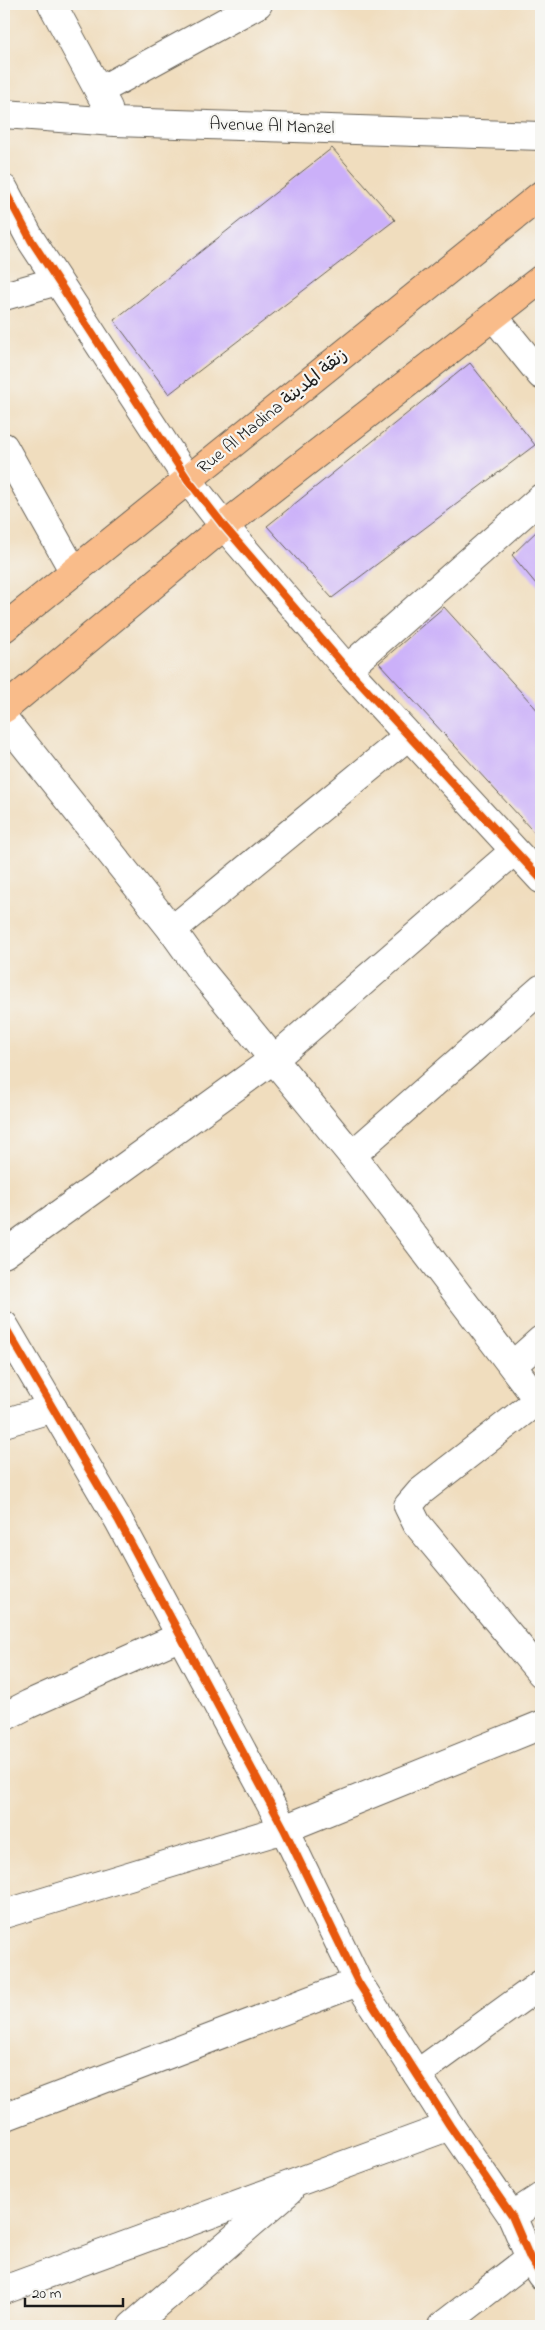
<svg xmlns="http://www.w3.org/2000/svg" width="545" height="2330" font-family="'Indie Flower','Playpen Sans Arabic',sans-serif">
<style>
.building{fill:#cbb0f9}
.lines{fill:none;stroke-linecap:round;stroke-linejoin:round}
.minor-casing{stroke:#666055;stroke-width:30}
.major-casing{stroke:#666055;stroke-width:30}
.minor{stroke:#fff;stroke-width:28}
.major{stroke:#f9bc8a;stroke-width:28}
.cycleway-casing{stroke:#f6f6f2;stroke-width:11}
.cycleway{stroke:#e8590c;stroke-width:8}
.labels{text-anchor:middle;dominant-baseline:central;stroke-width:4.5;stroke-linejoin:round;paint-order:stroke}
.street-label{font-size:18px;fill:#1c1c1c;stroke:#f6f6f2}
</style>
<rect width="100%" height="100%" fill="#f6f6f2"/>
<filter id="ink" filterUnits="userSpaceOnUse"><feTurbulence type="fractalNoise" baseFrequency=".02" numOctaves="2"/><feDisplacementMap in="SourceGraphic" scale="10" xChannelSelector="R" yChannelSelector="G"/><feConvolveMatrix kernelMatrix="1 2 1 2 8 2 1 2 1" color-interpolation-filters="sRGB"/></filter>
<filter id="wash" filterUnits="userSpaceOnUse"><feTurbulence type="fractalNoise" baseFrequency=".0096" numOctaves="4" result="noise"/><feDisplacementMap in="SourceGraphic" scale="20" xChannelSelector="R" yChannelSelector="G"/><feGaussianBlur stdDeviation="1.12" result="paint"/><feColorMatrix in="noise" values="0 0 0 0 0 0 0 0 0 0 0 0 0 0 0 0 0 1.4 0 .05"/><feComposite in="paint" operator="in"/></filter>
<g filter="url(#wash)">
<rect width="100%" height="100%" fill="#f0ddbe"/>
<g id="blocks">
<g class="building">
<path d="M332,148L395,220L169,394L114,320Z"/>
<path d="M470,363L535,445L332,598L267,526Z"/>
<path d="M541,527V590L512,555Z"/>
<path d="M444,607L541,714V840L379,663Z"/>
</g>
</g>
</g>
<g filter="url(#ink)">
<use href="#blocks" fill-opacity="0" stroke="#666055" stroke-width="1"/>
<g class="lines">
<g class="minor-casing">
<g id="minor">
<path d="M52,4L108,108"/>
<path d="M99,91L258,4"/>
<path d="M4,114L115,122L541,136"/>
<path d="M4,189L31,240L188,480L224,526L347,669L541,879"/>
<path d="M4,296L57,281"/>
<path d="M494,317L541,375"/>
<path d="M4,447L74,572"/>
<path d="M347,669L541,498"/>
<path d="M4,719L172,930L202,972L352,1155L541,1404"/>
<path d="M172,930L408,736"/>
<path d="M352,1155L541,989"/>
<path d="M4,1254L274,1059L514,851"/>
<path d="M4,1325L119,1521L284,1829L358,1982L450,2126L512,2216L530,2258L541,2275"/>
<path d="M513,1365L541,1340"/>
<path d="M538,1400L420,1492L408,1506L417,1524L541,1673"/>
<path d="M4,1423L53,1408"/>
<path d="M4,1717L29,1704L181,1636"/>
<path d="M4,1914L284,1829L541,1725"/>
<path d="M417,2074L541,1984"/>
<path d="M4,2117L358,1982"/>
<path d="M512,2216L541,2197"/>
<path d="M4,2290L450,2126"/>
<path d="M132,2326L289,2191"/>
<path d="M442,2326L530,2258"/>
</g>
</g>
<g class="major-casing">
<g id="major">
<path d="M4,628L541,195"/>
<path d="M4,709L224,526L541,279"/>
</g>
</g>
<use href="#minor" class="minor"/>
<use href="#major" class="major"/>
<g class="cycleway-casing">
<g id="cycleway">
<path d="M4,189L31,240L188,480L224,526L347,669L541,879"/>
<path d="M4,1325L119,1521L284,1829L358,1982L450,2126L512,2216L530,2258L541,2275"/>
</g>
</g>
<use href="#cycleway" class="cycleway"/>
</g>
</g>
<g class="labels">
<g class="street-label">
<text transform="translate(272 127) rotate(2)">Avenue Al Manzel</text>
<text transform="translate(273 412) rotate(-39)">Rue Al Madina زنقة المدينة</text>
</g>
</g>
<rect width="545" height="2330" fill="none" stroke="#f6f6f2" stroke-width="20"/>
<path d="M25 2298v8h98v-8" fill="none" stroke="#1c1c1c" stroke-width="2.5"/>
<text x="32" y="2298" font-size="15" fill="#1c1c1c" stroke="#f6f6f2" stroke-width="4" paint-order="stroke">20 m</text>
</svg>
